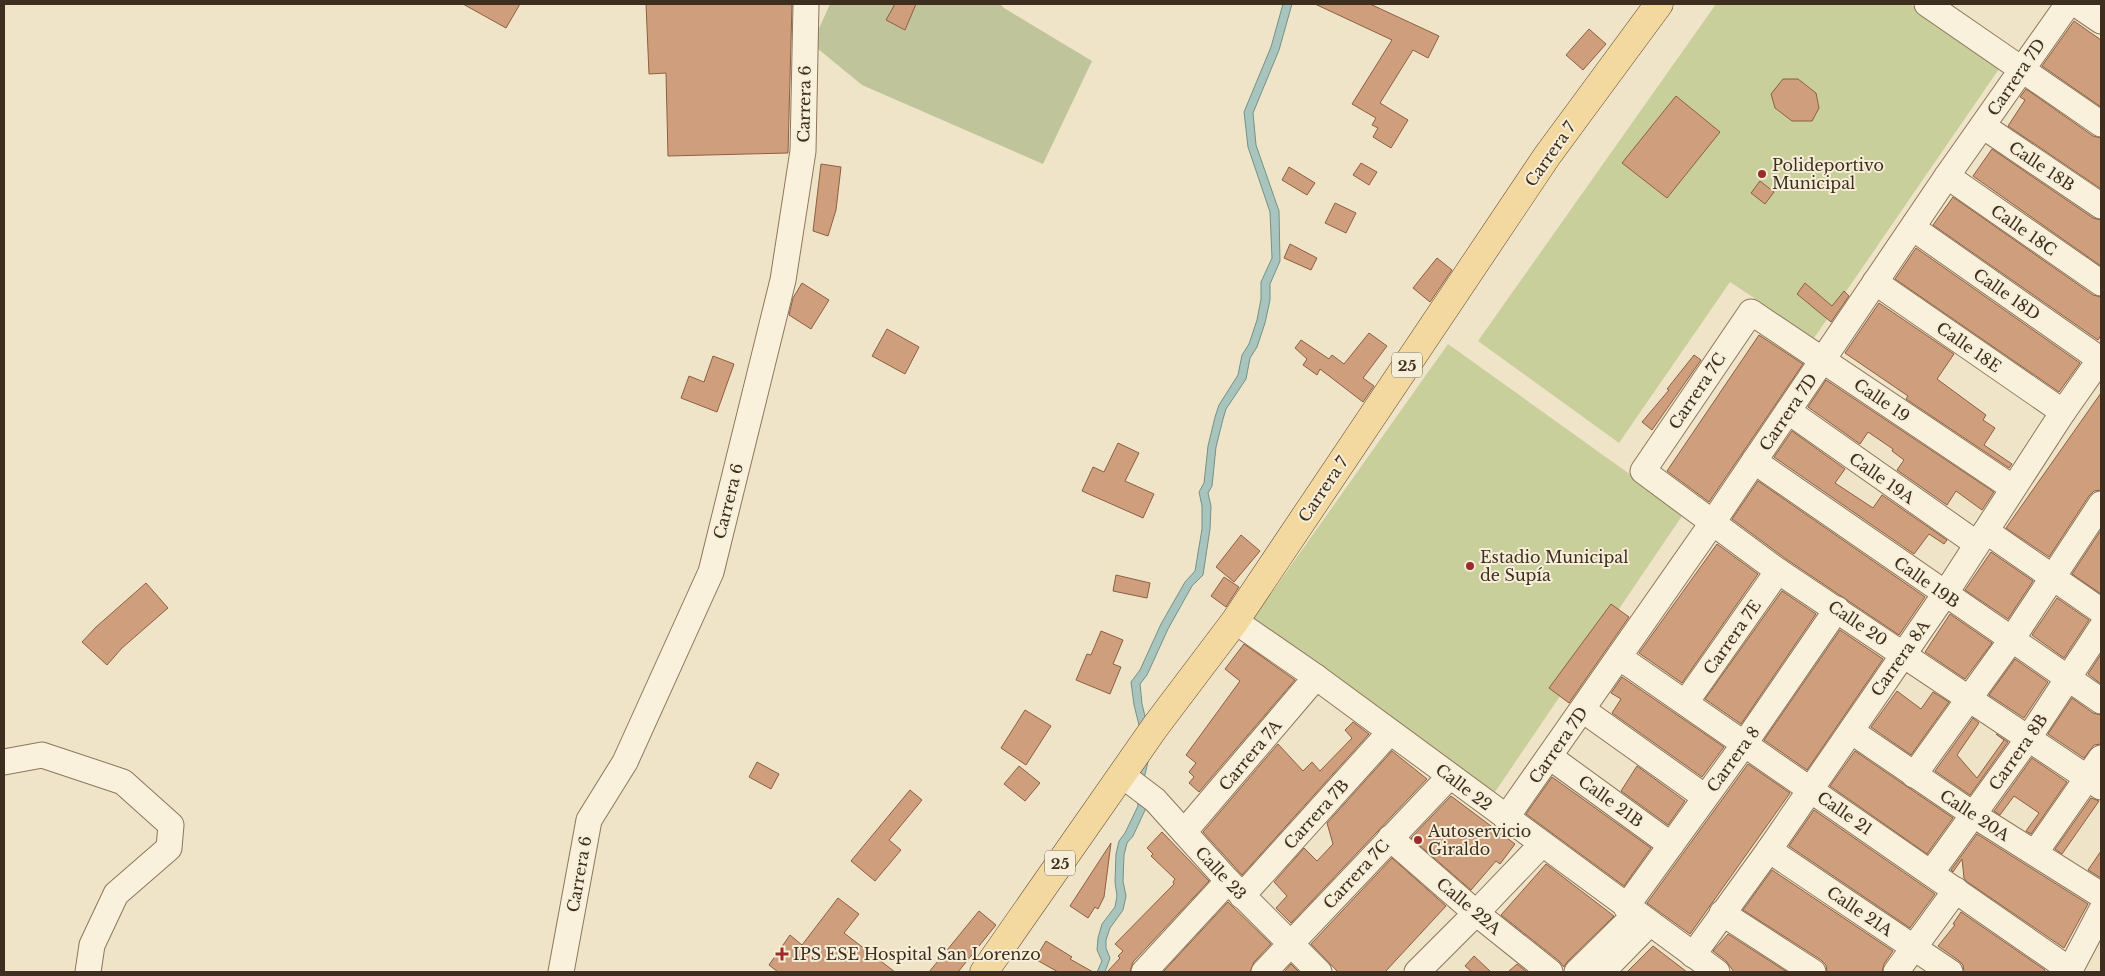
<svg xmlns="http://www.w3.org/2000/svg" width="2105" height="976" font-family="'Libre Baskerville',serif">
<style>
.green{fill:#c9cf9b}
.cemetery{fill:#bfc49a}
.water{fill:#a9c4bc;stroke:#6f938a}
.building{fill:#cf9f7d;stroke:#8d5f41}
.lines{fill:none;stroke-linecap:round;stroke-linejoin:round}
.minor-casing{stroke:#8d765c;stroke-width:27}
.major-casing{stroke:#5b4430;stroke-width:29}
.minor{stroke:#faf1dc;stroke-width:25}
.major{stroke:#f3d9a0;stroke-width:28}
.poi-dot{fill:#9e2a2b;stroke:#f7eed8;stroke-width:2}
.labels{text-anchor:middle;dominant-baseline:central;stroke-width:4;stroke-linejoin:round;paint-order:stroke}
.shield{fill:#f7eed8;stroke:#756857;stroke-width:1}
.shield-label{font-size:15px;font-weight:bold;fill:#3d2e20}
.street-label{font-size:16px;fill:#3d2e20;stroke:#f7eed8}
.poi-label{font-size:16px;fill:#3d2e20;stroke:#f7eed8;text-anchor:start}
</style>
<rect width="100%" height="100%" fill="#f0e4c8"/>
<g class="green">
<path d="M1716,4H1910L2001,66L1814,338L1730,282L1619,443L1478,341Z"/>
<path d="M1448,344L1684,513L1495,792L1253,619Z"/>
</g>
<path class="cemetery" d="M830,4H1000L1004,8L1092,61L1043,164L862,85L812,44Z"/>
<path class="water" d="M1283,4H1292L1279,50L1253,113L1256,145L1279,211L1280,261L1270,284V300L1265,323L1257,347L1250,358L1246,379L1226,409L1223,419L1216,447L1212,486L1208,493L1211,506L1210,529L1203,575L1192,586L1168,629L1147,675L1140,684L1142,704L1152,745L1142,787L1146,808L1133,836L1127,843L1124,855L1123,881L1126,896L1123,910L1110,928L1106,940V948L1110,958L1105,972H1097L1102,961L1097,950L1098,938L1102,924L1115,907L1117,896L1115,882L1116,854L1119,841L1125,833L1138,806L1135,783L1141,733L1134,705L1131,682L1140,670L1161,624L1185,582L1195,571L1202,529V506L1199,492L1204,483L1208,446L1215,417L1219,405L1238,375L1242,355L1249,344L1257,320L1261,299V282L1272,258L1270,212L1248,147L1244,112L1271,47Z"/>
<g class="building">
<path d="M463,4H520L506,28Z"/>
<path d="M646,4H792L788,153L668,156L666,73L649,74Z"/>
<path d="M895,4H916L905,30L886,20Z"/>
<path d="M1315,4H1370L1439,36L1428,58L1413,50L1380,103L1408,120L1391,148L1373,137L1378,128L1372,125L1376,118L1352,104L1392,40Z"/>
<path d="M2074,21L2101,40V107L2042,66Z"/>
<path d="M1589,29L1606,44L1583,70L1566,55Z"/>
<path d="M1783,79H1798L1816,93L1819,108L1812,121H1792L1775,108L1771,94Z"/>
<path d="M2026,89L2093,136L2101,138V189L2008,126L2025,100L2020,97Z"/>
<path d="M1676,96L1720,132L1667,198L1622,163Z"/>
<path d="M1992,149L2093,218L2101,220V266L1973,176Z"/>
<path d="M1361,163L1377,172L1369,185L1353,175Z"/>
<path d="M821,164L841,167L836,210L828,236L813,231Z"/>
<path d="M1289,167L1315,183L1307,195L1282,180Z"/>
<path d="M1760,181L1774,192L1765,204L1751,193Z"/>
<path d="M1953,197L2093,295L2101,297V335L2098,340L1933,225Z"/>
<path d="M1335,203L1356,213L1346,233L1325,223Z"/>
<path d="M1290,244L1317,258L1311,270L1284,258Z"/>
<path d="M1916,248L2080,363L2059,392L1895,279Z"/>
<path d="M1437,258L1452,270L1430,302L1413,288Z"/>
<path d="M802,283L829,300L811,329L789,315L793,298Z"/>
<path d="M1805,283L1832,306L1844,291L1849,296L1831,322L1797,294Z"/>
<path d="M1879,303L1954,354L1937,379L1986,415L1983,420L1995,428L1984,445L2012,464L2009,468L1906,399L1908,396L1845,353Z"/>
<path d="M887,329L919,347L905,374L872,356Z"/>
<path d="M1369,333L1387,346L1363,378L1374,386L1363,402L1320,369L1317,375L1303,365L1307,359L1295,348L1301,340L1329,359L1332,355L1344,364Z"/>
<path d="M1759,335L1803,364L1709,502L1667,471Z"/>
<path d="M1694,355L1701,360L1652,430L1642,422L1669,390L1667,389Z"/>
<path d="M713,356L734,364L717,412L681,398L689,376L704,382Z"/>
<path d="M1826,380L1994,492L1982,510L1956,491L1947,505L1897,470L1904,460L1892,451L1893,449L1868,432L1860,444L1808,407Z"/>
<path d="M2101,393V490L2094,491L2089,496L2049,557L2006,528Z"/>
<path d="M1792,431L1845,469L1835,483L1873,508L1882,495L1947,540L1944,544L1929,534L1914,554L1774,457Z"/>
<path d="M1118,443L1139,453L1125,481L1154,494L1143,518L1082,491L1093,467L1104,472Z"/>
<path d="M1758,481L1925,597L1899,635L1786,559L1732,519Z"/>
<path d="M2101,530V594L2072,574Z"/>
<path d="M1241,535L1260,551L1234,582L1216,567Z"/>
<path d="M1717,544L1758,574L1682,683L1639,653Z"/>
<path d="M1991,552L2033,581L2008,619L1965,590Z"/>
<path d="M1116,575L1150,583L1147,598L1113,591Z"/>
<path d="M1224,577L1239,587L1226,607L1211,596Z"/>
<path d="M146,583L168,608L122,648L107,665L82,642L96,627Z"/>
<path d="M1782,591L1816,614L1741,724L1705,699Z"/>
<path d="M2057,598L2089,620L2064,658L2032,635Z"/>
<path d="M1611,604L1629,617L1569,703L1549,688Z"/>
<path d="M1950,614L1992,643L1965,679L1925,652Z"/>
<path d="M1840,630L1883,659L1807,770L1764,740Z"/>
<path d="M1101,631L1123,640L1113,664L1121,667L1110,694L1076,680L1087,654L1091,655Z"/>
<path d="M1244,644L1295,680L1199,792L1189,783L1194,777L1189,772L1196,763L1186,755L1240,681L1225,669Z"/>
<path d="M2101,654V684L2088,674Z"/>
<path d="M2015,659L2048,682L2024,718L1989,695Z"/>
<path d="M1622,677L1724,747L1702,777L1612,713L1621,699L1611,693Z"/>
<path d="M1897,691L1921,709L1933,692L1949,702L1911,755L1871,727Z"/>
<path d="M2072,698L2093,713L2101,715V744L2094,745L2084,758L2048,734Z"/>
<path d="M1025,710L1051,726L1026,765L1001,748Z"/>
<path d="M1973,718L1979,723L1957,755L1977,778L2004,740L1996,734L2008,742L1970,795L1935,771Z"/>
<path d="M1353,722L1369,734L1242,875L1203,832L1278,744L1303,771L1312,762L1320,771L1352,738L1345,730Z"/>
<path d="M1392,751L1427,779L1291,923L1276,908L1287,896L1274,882L1304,848L1317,861L1333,844L1327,823Z"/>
<path d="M1855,751L1953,818L1927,854L1830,786Z"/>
<path d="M2032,758L2067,782L2031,834L2026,831L2039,813L2014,796L2000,815L1994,811Z"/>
<path d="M757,762L779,774L771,789L749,777Z"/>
<path d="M1748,764L1790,793L1690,934L1647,903Z"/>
<path d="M1019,766L1040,783L1025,801L1004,784Z"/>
<path d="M1637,766L1685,801L1668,825L1621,791Z"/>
<path d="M1552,777L1651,848L1624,886L1526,814Z"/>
<path d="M910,790L922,800L889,840L901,850L875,881L851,861Z"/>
<path d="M1451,796L1515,844L1500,864L1496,861L1471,890L1411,838Z"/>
<path d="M2091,798L2099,801L2062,854L2055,849Z"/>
<path d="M1814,810L1935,894L1910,928L1789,846Z"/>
<path d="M1162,832L1209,881L1133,962L1130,972H1107L1120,958L1118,956L1123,951L1115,944L1174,884L1173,882L1175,879L1151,856L1153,854L1147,848Z"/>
<path d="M1977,834L2088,904L2064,948L1966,881L1964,878L1962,859L1953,872L1951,870Z"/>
<path d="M1111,843L1104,897L1098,909L1095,907L1088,918L1070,906Z"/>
<path d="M2101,851V878L2088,870Z"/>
<path d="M1392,858L1446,906L1385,972H1338L1311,944Z"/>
<path d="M1546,864L1614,916L1567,962L1564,967L1559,961L1501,915Z"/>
<path d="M1772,870L1893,951L1884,964L1882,972H1827L1826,965L1821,960L1743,910Z"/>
<path d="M838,898L859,914L844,933L895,972H778L769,965L790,935L802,945Z"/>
<path d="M1228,902L1271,944L1254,962L1250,972H1163Z"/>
<path d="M979,911L996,925L958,972H929Z"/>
<path d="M1961,912L2045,970L2044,972H1964L1963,965L1958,960L1938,946L1955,925L1953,924Z"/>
<path d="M1728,934L1787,972H1734L1726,961L1713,951Z"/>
<path d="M1046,941L1072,957L1070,959L1093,972H1058L1035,959Z"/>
<path d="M1653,946L1687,972H1627Z"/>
<path d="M1474,956L1491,972H1472L1465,966Z"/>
<path d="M1291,964L1299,972H1284Z"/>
<path d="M1517,964L1527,972H1508Z"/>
</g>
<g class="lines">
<g class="minor-casing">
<g id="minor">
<path d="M1927,4L2101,124"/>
<path d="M2076,4L2101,21"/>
<path d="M1983,126L2101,206"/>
<path d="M1947,176L2101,283"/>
<path d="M1913,228L2101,360"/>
<path d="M1875,282L2063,412"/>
<path d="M1788,411L1977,544"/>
<path d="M1754,461L2101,701"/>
<path d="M2013,488L1751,312L1643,471L1778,571L2101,787"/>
<path d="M1986,531L2101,611"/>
<path d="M1235,621L1316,677L1717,972"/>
<path d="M1619,657L2070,970"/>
<path d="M1686,702L1778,571"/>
<path d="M1583,710L1705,797"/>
<path d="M1851,731L1974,815L2101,895"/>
<path d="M1550,757L1671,845"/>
<path d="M4,762L42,755L123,782L171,825L169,848L116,894L92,945L88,972"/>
<path d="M1122,775L1155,800L1228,881L1319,972"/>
<path d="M1914,775L2012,639L2101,504"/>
<path d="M1506,818L1713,522L1947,176L2068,4"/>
<path d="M1184,832L1316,677"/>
<path d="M1390,838L1476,913L1550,972"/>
<path d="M1769,850L1950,972"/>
<path d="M2035,853L2101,758"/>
<path d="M1931,873L2028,739L2101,628"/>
<path d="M1242,896L1390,732"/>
<path d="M1626,907L1745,743L1837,609"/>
<path d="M1722,913L1813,972"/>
<path d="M1693,955L1769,850L1945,594L2063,412L2101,358"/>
<path d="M561,972L589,820L625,762L711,572L783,280L803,151L806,4"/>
<path d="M1144,972L1228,881"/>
<path d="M1264,972L1450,776"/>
<path d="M1417,972L1476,913L1542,844"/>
<path d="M1577,972L1636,914"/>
<path d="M1602,972L1642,931"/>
<path d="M1896,972L1956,890"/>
<path d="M2069,972L2101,911"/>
</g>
</g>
<g class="major-casing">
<path id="major" d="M984,972L1155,727L1235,621L1547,156L1659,4"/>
</g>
<use href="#minor" class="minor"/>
<use href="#major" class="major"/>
</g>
<g class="poi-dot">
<circle cx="1762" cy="174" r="5"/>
<circle cx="1470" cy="566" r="5"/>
<circle cx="1418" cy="840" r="5"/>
<path d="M779.5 946.5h5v5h5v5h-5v5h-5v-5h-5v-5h5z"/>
</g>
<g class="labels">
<g class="shield">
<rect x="1392" y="352.5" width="30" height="25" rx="4"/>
<rect x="1045" y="850.5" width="30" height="25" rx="4"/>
</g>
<g class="shield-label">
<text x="1407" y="365">25</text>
<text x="1060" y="863">25</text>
</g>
<g class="street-label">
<text transform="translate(2016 77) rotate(-56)">Carrera 7D</text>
<text transform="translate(804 104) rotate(-89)">Carrera 6</text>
<text transform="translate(1550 154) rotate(-55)">Carrera 7</text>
<text transform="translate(2042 166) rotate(34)">Calle 18B</text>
<text transform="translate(2024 230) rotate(35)">Calle 18C</text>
<text transform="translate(2007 294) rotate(35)">Calle 18D</text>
<text transform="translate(1969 347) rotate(35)">Calle 18E</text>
<text transform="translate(1697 391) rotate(-56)">Carrera 7C</text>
<text transform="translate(1882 400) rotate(34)">Calle 19</text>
<text transform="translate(1788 412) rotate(-56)">Carrera 7D</text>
<text transform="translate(1882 478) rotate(35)">Calle 19A</text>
<text transform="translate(1323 489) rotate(-56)">Carrera 7</text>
<text transform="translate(728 501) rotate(-76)">Carrera 6</text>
<text transform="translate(1927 582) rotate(35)">Calle 19B</text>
<text transform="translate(1858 623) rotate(34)">Calle 20</text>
<text transform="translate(1732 637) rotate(-55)">Carrera 7E</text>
<text transform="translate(1900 658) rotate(-55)">Carrera 8A</text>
<text transform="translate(1558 745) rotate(-55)">Carrera 7D</text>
<text transform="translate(2018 752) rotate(-55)">Carrera 8B</text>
<text transform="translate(1250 755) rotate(-50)">Carrera 7A</text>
<text transform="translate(1733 759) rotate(-54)">Carrera 8</text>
<text transform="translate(1464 787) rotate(37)">Calle 22</text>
<text transform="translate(1611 801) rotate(36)">Calle 21B</text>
<text transform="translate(1845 813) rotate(35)">Calle 21</text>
<text transform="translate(1316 814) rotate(-48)">Carrera 7B</text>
<text transform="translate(1975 815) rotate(33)">Calle 20A</text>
<text transform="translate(1221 873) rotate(47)">Calle 23</text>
<text transform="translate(579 874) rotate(-80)">Carrera 6</text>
<text transform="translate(1356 874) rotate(-47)">Carrera 7C</text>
<text transform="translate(1469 906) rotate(40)">Calle 22A</text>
<text transform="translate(1860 911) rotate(34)">Calle 21A</text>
</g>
<g class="poi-label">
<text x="1772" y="165">Polideportivo<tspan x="1772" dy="18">Municipal</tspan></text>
<text x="1480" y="557">Estadio Municipal<tspan x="1480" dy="18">de Supía</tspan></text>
<text x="1428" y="831">Autoservicio<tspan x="1428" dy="18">Giraldo</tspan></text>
<text x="793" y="954">IPS ESE Hospital San Lorenzo</text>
</g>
</g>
<rect width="2105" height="976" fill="none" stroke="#3d2e20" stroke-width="10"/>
</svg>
